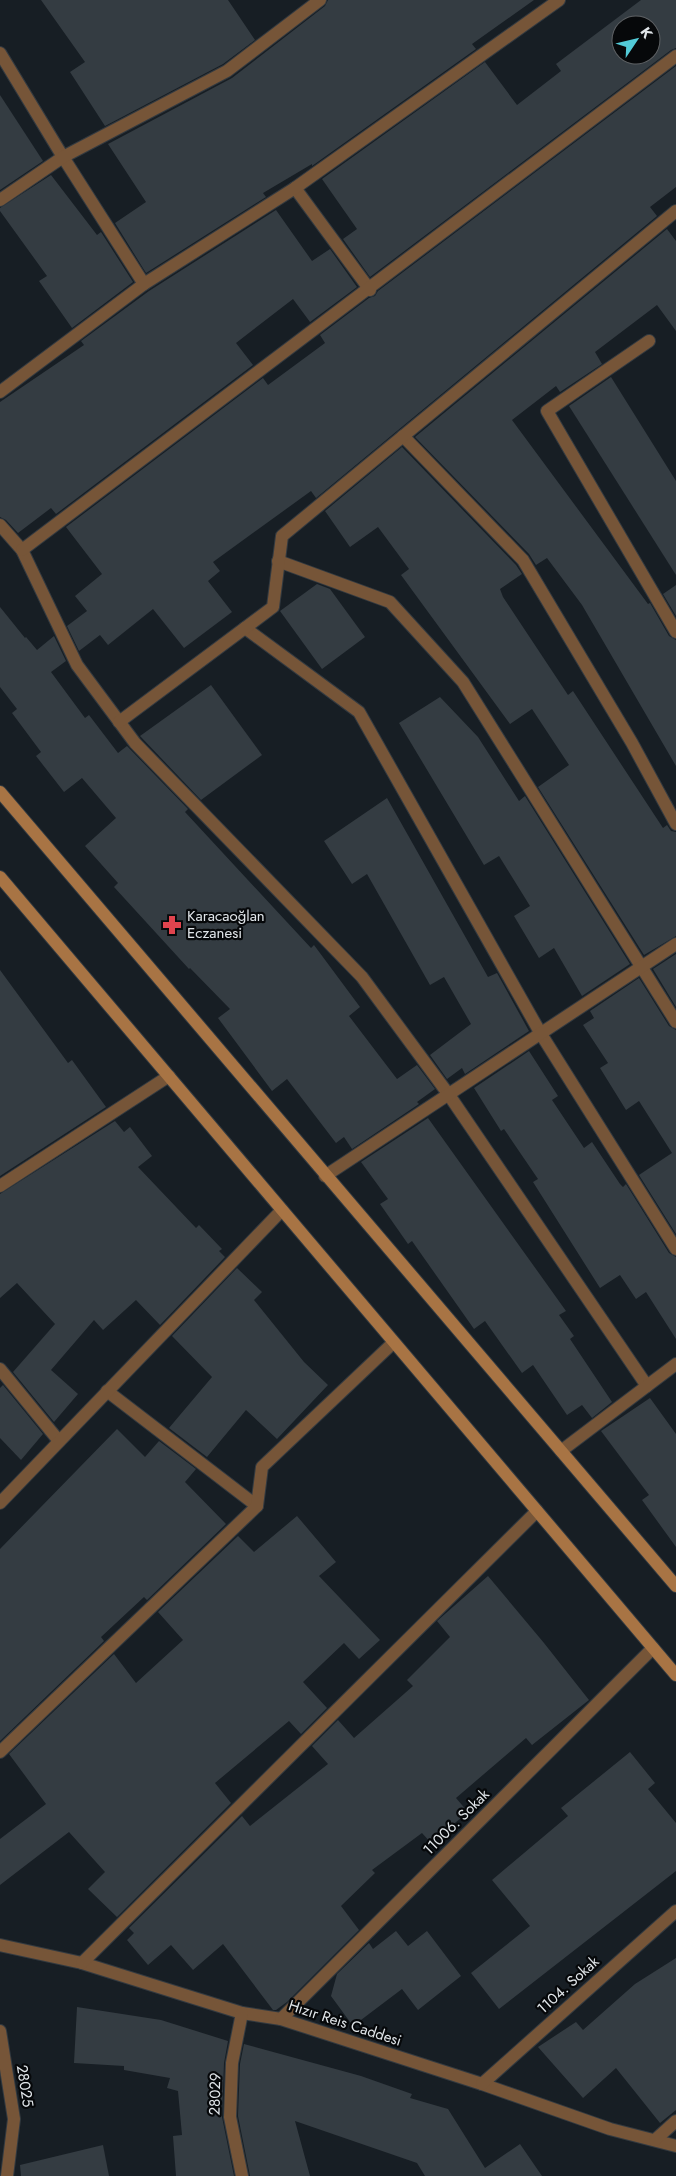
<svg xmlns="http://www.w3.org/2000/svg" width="676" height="2176" font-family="Jost,sans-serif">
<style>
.building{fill:#343c42;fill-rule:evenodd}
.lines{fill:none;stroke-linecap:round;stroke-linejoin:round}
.minor-casing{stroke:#333a40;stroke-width:14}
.secondary-casing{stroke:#333a40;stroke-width:14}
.minor{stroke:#765538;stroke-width:12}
.secondary{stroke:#a87444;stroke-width:12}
.labels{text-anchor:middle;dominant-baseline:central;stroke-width:4.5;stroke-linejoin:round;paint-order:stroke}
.poi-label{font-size:15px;fill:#e1e6ea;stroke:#06080a;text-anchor:start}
.street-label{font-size:15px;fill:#e1e6ea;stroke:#06080a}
</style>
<rect width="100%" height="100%" fill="#171e24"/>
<g class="building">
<path d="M41,0H228L255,40L223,64L105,126L70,72L85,62Z"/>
<path d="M328,0H534L472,44L476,49L312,166V164L263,193L266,197L146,273L115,223L146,202L108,144L232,78L325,6Z"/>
<path d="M641,0H676V48L671,50L370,277L343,239L357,229L322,179L485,62L517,105L561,71L556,64ZM621,25H651V55H621Z"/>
<path d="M676,66V187L650,207L657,216L316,498L311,491L213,562L220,571L208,581L232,612L184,648L153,609L108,645L100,635L79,651L67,626L87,611L75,596L102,574L66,527L263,378L268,385L325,343L320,335L369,298L375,296L378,291Z"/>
<path d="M0,95L43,161L0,190Z"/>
<path d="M51,175L97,235L101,232L133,282L72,328L39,281L47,276L0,211V208Z"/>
<path d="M276,210L312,261L330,249L357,287L310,322L293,299L236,343L253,365L56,514L51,508L18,533L6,520L0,517V402L84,345L81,341L149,291Z"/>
<path d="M667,229L676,241V331L657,305L595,352L602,364L560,392L556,386L512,420L648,604L650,603L669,636L676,640V766L582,605L547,558L536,565L529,554L415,437Z"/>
<path d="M611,377L676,481V575L569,406Z"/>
<path d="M402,447L516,565L522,574L500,589L503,597L568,695L573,691L663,828L667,825L671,831L676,832V936L644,955L538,787L569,765L532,709L510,724L401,575L409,569L378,527L350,547L325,511Z"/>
<path d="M317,584L330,589L365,637L322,669L280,611Z"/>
<path d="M676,585V616L663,594Z"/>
<path d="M0,607L25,638L26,637L37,650L54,636L66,661L51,672L85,718L89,715L118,753L127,746L188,809L185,812L311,948L314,945L360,1007L349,1016L397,1079L417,1065L435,1089L417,1102L419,1104L352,1149L344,1137L336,1143L287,1079L272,1091L218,1018L230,1009L190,968L189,969L114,887L118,883L85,846L116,818L82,778L64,792L36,756L41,752L12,713L17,709L0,687Z"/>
<path d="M211,685L262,755L201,800L140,736Z"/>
<path d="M440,697L478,737L519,801L525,796L630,964L582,996L554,948L539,958L514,916L530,906L499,856L484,865L399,723Z"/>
<path d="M387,798L488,977L497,973L529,1031L465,1074L462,1068L447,1079L430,1055L471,1024L444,977L430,985L367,874L352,884L324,841Z"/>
<path d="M676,954V1007L653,969Z"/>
<path d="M0,970L68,1063L72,1060L106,1107L0,1176Z"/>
<path d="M639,978L669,1026L676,1030V1234L639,1175L672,1153L639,1101L626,1110L600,1068L608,1063L583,1025L594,1018L590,1011Z"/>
<path d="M529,1051L558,1096L552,1100L584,1148L592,1142L620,1184L623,1187L626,1184L669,1253L676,1257V1339L646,1292L636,1299L620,1275L600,1288L533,1182L538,1179L504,1129L501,1131L474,1088Z"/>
<path d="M428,1118L566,1311L559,1315L574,1336L570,1339L612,1402L592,1418L582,1405L567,1415L533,1365L522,1373L485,1321L474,1329L412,1241L408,1244L380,1204L388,1199L361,1162Z"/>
<path d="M115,1121L124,1132L130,1127L152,1156L138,1167L196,1228L199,1225L222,1249L219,1251L225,1257L160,1325L136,1300L103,1330L94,1320L51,1370L78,1394L54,1422L13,1372L55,1324L17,1283L0,1298V1194Z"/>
<path d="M237,1268L262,1292L254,1300L304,1362L328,1385L277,1439L246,1410L207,1457L169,1428L212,1377L172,1336Z"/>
<path d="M3,1385L43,1434L21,1460L0,1438V1388Z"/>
<path d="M650,1398L676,1434V1547L642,1500L649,1495L601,1431Z"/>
<path d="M117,1429L145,1457L159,1441L196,1469L185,1482L226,1524L147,1600L144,1597L101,1637L104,1641L0,1741V1549Z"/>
<path d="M297,1516L336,1562L319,1576L380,1640L359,1659L344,1643L303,1682L327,1708L301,1734L289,1721L215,1783L231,1803L117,1917L88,1889L105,1872L69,1832L0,1885V1839L46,1804L9,1754L114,1654L136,1683L183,1640L158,1612L238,1536L254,1552Z"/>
<path d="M488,1576L544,1643L589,1700L532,1745L526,1738L456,1798L468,1812L431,1843L422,1833L372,1870L375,1873L341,1906L359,1930L287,2002L276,2010H273L223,1944L193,1970L171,1945L148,1965L127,1940L134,1933L129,1928L242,1816L250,1826L328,1764L312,1746L338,1720L354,1738L413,1686L407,1680L450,1637L437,1621Z"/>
<path d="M630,1752L655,1783L648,1789L676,1823V1871L499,2009L471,1973L530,1926L492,1880L568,1816L561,1808Z"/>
<path d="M396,1931L408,1946L427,1931L461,1976L418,2010L402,1989L353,2026L331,1996L337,1974L369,1943L373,1949Z"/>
<path d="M676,1958V2110L660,2123L616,2068L583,2098L538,2047L576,2022L583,2030L635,1984Z"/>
<path d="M77,2007L161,2020L228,2041L224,2063L222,2117L234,2176H176L173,2136L182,2135L178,2091L167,2088L170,2078L124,2070V2066L74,2063Z"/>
<path d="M244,2044L361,2076L412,2094L410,2098L448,2109L485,2168L520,2144L542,2176H425L417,2163L295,2121L310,2176H250L238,2116L240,2064Z"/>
<path d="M103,2145L109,2176H21L20,2165Z"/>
</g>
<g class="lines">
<g class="minor-casing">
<g id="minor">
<path d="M0,53L63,157L144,284"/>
<path d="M295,188L370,290"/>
<path d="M0,200L63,157L227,71L320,0"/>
<path d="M649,341L547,411L676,632"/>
<path d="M0,392L144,284L295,188L559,0"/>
<path d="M403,436L523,560L632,743L676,824"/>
<path d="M0,525L22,550L77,665L135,743L362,977L449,1095L647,1386"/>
<path d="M22,550L676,56"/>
<path d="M278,561L390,602L463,682L676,1022"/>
<path d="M245,628L359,712L541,1034L676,1249"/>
<path d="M119,722L273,607L282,536L676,211"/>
<path d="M325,1176L676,944"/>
<path d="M0,1186L169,1076"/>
<path d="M0,1369L59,1441"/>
<path d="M107,1391L257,1506"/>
<path d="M561,1451L676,1364"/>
<path d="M0,1503L282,1210"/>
<path d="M0,1752L257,1506L262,1467L393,1343"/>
<path d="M0,1945L82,1963L242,2013L281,2019L482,2084L610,2129L676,2146"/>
<path d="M82,1963L537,1511"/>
<path d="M281,2019L653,1648"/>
<path d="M0,2031L14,2119L7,2176"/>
<path d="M482,2084L676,1911"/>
<path d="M655,2140L676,2121"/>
<path d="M242,2176L230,2117L232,2063L242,2013"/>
</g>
</g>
<g class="secondary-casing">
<g id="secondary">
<path d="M0,792L676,1586"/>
<path d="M0,877L676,1675"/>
</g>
</g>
<use href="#minor" class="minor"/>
<use href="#secondary" class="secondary"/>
</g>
<defs>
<g id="pharmacy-bare" transform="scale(1.5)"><path d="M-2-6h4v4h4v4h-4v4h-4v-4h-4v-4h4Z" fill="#e0444e" stroke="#06080a" stroke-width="2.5" paint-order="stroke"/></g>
</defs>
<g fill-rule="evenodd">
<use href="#pharmacy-bare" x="172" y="925"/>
</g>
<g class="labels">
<g class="poi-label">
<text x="187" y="916">Karacaoğlan<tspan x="187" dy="17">Eczanesi</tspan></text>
</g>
<g class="street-label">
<text transform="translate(456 1822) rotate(-45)">11006. Sokak</text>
<text transform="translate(568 1985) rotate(-42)">1104. Sokak</text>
<text transform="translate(345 2023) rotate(18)">Hızır Reis Caddesi</text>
<text transform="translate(25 2086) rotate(81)">28025</text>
<text transform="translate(215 2094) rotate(-89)">28029</text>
</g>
</g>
<g transform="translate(636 40) rotate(55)"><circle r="24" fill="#06080a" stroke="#5e6164"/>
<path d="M0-4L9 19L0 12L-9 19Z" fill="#52cbd8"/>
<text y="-8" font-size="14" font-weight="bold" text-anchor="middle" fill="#e1e6ea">K</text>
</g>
</svg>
